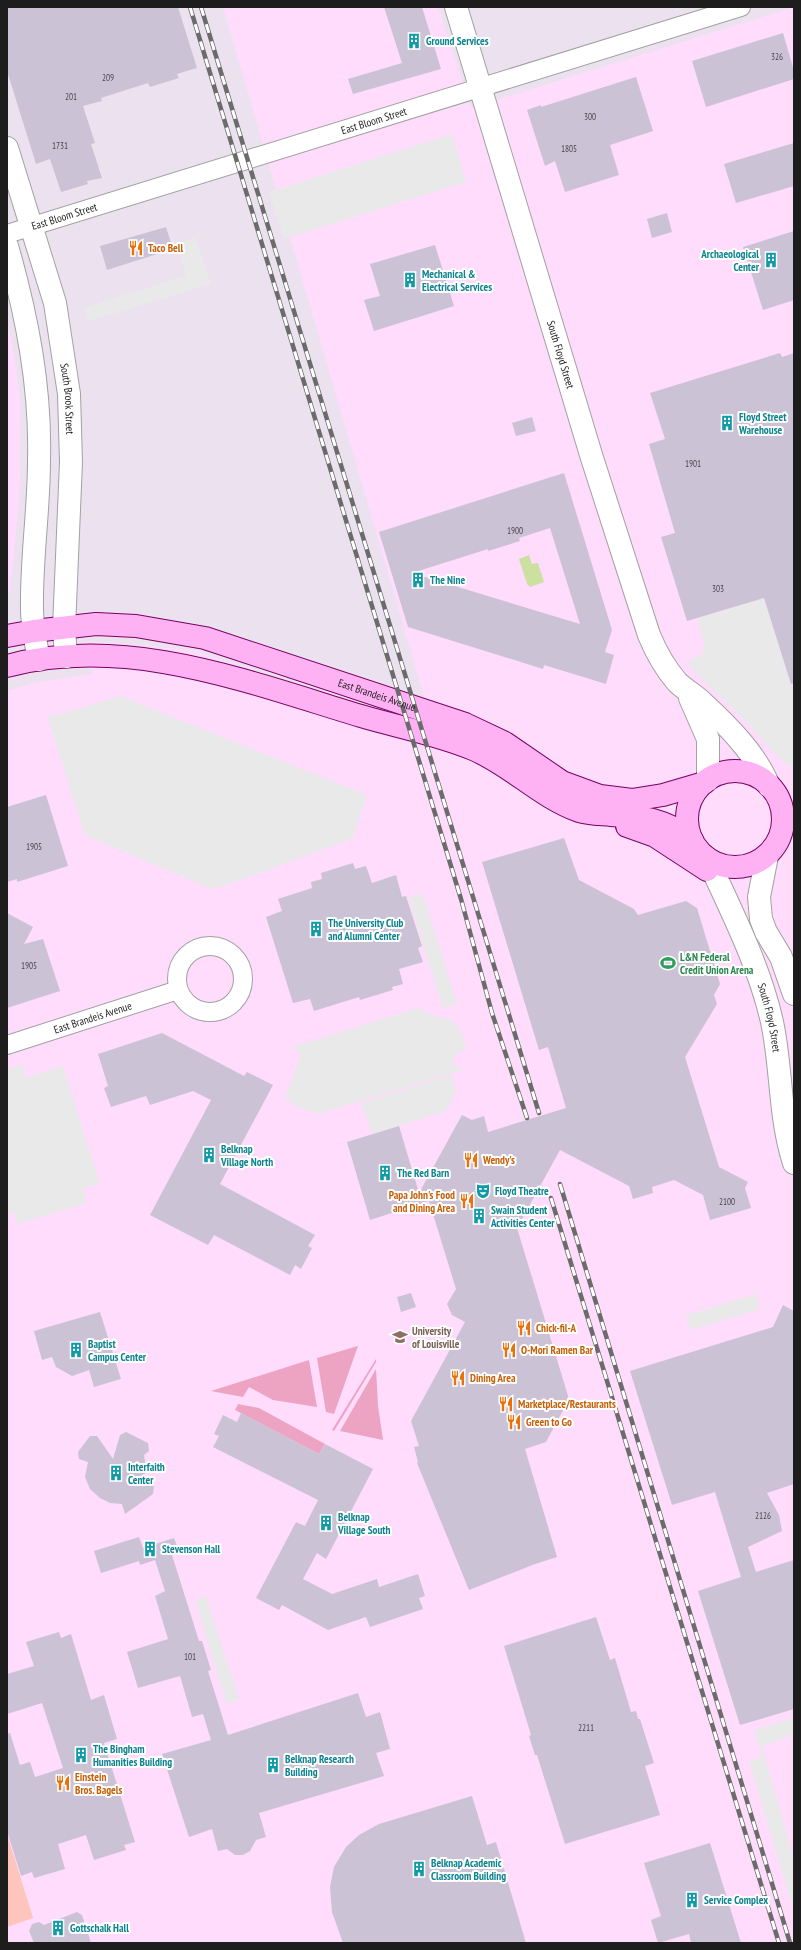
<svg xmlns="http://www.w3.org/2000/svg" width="801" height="1950" font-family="'PT Sans Narrow',sans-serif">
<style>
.education{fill:#ffdbfc}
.grass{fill:#eda3c2}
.park{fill:#fdc5bb}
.parking{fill:#e9e9e9}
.water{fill:#cce09f}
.building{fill:#ccc2d6;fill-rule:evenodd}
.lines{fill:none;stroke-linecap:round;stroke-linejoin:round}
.minor-casing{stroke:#a1a1a1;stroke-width:20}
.tertiary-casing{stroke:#a1a1a1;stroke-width:24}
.secondary-casing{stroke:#780061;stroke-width:24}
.minor{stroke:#fff;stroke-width:18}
.tertiary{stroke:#fff;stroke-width:22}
.secondary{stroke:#feb1f3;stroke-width:22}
.rail-casing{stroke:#6b6b6b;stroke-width:4.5}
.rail{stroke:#fff;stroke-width:3;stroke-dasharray:9;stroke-linecap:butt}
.labels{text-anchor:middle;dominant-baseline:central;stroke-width:4;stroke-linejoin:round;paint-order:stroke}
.number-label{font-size:9px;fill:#49464b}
.culture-label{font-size:11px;font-weight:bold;fill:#0d838f;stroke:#fff;text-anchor:start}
.street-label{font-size:11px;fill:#1d1d1d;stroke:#fff}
.food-label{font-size:11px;font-weight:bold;fill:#c56008;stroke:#fff;text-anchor:start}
.leisure-label{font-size:11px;font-weight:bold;fill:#27864d;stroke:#fff;text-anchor:start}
.education-label{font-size:11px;font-weight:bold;fill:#785e54;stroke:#fff;text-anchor:start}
</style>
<rect width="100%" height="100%" fill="#ece2ef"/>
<g class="education">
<path d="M223,7H438L471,108L794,7V1943H7V691L37,682L93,674L83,641L193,650L294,685L350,700L434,731Z"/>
<path d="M7,320L16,366L20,400V464L19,500L12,574H11L10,590L7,598Z"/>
</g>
<g class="grass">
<path d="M358,1346L334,1414L326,1412L317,1358Z"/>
<path d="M376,1359V1362L334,1431L332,1430Z"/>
<path d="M309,1360L317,1407L273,1400L249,1387L243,1397L211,1391Z"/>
<path d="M376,1369L378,1406L383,1440L340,1431Z"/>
<path d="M238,1404L259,1408L325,1444L319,1454L235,1410Z"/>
</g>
<path class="park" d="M7,1834L33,1918L7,1927Z"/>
<g class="parking">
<path d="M452,134L466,182L284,239L269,192Z"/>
<path d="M195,238L211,284L88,321L84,308L186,276L177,244Z"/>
<path d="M764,598L794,694V767L787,764L775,754L748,724L694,671L687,662L702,654L705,646L697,619Z"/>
<path d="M120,696L367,795L353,838L241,880L211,889L85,835L47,716L58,715Z"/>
<path d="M423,894L457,1004L443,1008L408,897Z"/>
<path d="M419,1008L433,1016L450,1019L457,1026L462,1034L466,1049L459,1052L451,1062L463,1070L318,1114L296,1106L285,1099L301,1054L292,1047Z"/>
<path d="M22,1064L26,1078L63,1066L100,1184L83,1188L87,1203L17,1224L14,1212L7,1213V1069Z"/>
<path d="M452,1075L456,1093L446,1111L372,1134L361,1103Z"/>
<path d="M756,1294L760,1309L691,1330L686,1315Z"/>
<path d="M206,1596L239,1700L226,1703L195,1600Z"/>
<path d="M794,1718V1735L762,1746L794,1860V1905H792L749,1761L762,1757L754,1730Z"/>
</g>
<path class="water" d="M529,555L532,564L538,563L544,582L530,587L527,584L519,559Z"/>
<g class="building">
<path d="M7,7H178L197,68L177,74L179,78L150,87L148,83L101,98L102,101L83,106L95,143L91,144L102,178L87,181L88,184L61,192L50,159L36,164L7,71Z"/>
<path d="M384,7H422L441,69L353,94L348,79L402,63Z"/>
<path d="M783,33L794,71V79L706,107L692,61Z"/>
<path d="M636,77L653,131L610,145L619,175L565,192L555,161L545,166L527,110L541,105V107Z"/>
<path d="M794,143V186L736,203L724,164Z"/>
<path d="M667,213L672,232L652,238L647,219Z"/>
<path d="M166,227L173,249L107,270L100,246Z"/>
<path d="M794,231V300L763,310L743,247Z"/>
<path d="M435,245L454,306L374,331L364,300L380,296L370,264Z"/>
<path d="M780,353L782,357L794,353V683L791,684L764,598L687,621L661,537L675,533L649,444L665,439L650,393Z"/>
<path d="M532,417L536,431L516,436L512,423Z"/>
<path d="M564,473L612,630L605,652L614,655L606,684L544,665L543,669L408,627L379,532ZM550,528L580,624L412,573L488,549V551L520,541L519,538Z"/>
<path d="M46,795L68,866L17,882V879L7,882V807Z"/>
<path d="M564,838L579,880L634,909L638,915L686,901L697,908L720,984L714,995L717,1004L685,1057L719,1167L748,1182L745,1188L751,1208L710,1220L703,1195L674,1180L652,1187L653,1193L633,1199L629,1186L560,1150L517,1228L569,1399L546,1442L525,1449L557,1557L535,1564L469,1590L417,1463L418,1462L414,1447L419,1446L411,1421L465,1322L452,1315L447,1304L456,1289L429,1201L370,1220L347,1142L399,1126L419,1193L462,1115L472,1120L484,1116L488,1132L566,1108L548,1047L539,1050L482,862Z"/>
<path d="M353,863L355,869L366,866L372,883L396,875L402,897L406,896L422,946L418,948L423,962L399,969L403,984L392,987L393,990L360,1000L359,997L314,1011L310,999L293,1003L266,917L282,911L278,899L312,888L311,882L322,879L321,873Z"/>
<path d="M7,913L33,927L24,944L43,939L60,991L7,1008Z"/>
<path d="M162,1033L244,1076L247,1072L273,1085L220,1184L315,1235L308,1246L312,1248L301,1269L295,1265L290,1275L214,1235L208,1245L150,1215L211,1100L193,1091L150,1105L146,1096L111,1107L104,1088L108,1086L98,1054Z"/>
<path d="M411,1293L416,1307L401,1312L397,1297Z"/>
<path d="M783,1305L794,1311V1484L767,1493L779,1515L782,1531L748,1547L756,1572L794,1560V1709L740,1725L698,1591L741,1577L715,1492L672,1505L630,1371L773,1327Z"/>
<path d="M100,1312L121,1379L94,1387L89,1370L72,1376L56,1367L52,1357L42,1360L34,1331Z"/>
<path d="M241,1413L319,1454L325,1444L373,1469L326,1559L317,1553L303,1579L332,1594L377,1579L379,1587L418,1574L425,1596L419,1598L423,1609L370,1627L366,1617L328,1630L282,1605L279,1610L256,1598L296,1522L305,1526L318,1500L213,1447L219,1436L214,1434L223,1415L237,1422Z"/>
<path d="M126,1432L148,1443L149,1451L144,1455L146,1468L144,1479L154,1486L153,1494L125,1514L122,1504L110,1503L100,1498L90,1489L85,1477L88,1462L79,1459L78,1452L90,1436H97L113,1459L120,1435Z"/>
<path d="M139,1537L143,1548L174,1538L179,1552L172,1555L199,1641H202L211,1670L208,1671L228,1735L358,1693L366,1717L380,1712L390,1749L376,1753L384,1776L259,1813L266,1837L256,1840L250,1851L243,1855H235L227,1849L218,1851L212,1829L189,1837L162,1754L211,1740L203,1714L192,1717L180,1676L138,1688L127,1652L168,1639L155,1596L165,1591L155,1560L140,1565L139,1561L101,1573L94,1551Z"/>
<path d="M596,1617L610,1660L615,1658L631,1712L636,1711L638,1719H640L654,1763L645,1766L660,1815L565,1844L537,1755H535L529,1736L531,1735L504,1646Z"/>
<path d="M59,1632L61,1638L71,1634L91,1700L104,1695L117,1739L104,1743L135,1842L124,1845L126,1850L94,1860L86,1835L58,1844L65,1869L34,1878L32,1872L21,1876L7,1831V1734L10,1733L20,1765L30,1762L35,1777L63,1768L42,1703L7,1714V1674L34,1666L26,1642Z"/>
<path d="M472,1796L487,1845L496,1842L526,1943H343L332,1912L330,1887L334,1867L346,1847L359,1835L379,1824Z"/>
<path d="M710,1843L741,1943H691L689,1934L658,1943L651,1920L661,1916L644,1863Z"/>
<path d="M77,1912L82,1915L91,1943H34L29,1931L32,1924L39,1922L44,1925Z"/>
</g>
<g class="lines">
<g class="minor-casing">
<g id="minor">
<path id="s1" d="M7,234L741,7"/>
<circle cx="210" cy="979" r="33"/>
<path id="s2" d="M7,1045L178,990"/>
</g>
</g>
<g class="tertiary-casing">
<g id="tertiary">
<path id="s3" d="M456,7L592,458L649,635C656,652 665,668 677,682C685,690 695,695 703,703C728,726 756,754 769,786"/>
<path id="s4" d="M7,148L55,303L69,394L71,462L64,628L66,657"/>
<path d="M7,246C27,316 41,387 39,461C39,510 31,560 32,609C32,626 36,643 39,660"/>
<path d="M690,698L708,739V780"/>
<path d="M767,856L759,897L761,919L766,932L781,957L794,994"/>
<path id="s5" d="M707,858C730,908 760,967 772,1022C782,1068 779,1117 794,1163"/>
</g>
</g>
<g class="secondary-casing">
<g id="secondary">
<path id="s6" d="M7,636L34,631L96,624L136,626L205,638L465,724L505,743L562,782L600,796L632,800L663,795L704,783"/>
<path d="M7,666C126,634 248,682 361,716C398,727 437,734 473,749C511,765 540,797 579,811C589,814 600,814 611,815C644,817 666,819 692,840"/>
<circle cx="735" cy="819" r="48"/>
<path d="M627,826L655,836L707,870"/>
</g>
</g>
<use href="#minor" class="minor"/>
<use href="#tertiary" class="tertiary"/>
<use href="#secondary" class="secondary"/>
<g class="rail-casing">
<g id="rail">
<path d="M190,7L461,899L492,1013L527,1118"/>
<path d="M201,7L539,1113"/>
<path d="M560,1184L790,1943"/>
<path d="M551,1198L779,1943"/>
</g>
</g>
<use href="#rail" class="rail"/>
</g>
<defs>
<g id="building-bare" transform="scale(1.2)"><path d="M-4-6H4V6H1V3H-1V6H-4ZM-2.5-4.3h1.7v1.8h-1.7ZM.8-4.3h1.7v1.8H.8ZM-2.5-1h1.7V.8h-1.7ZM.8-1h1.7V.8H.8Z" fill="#0f9aa8" stroke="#fff" stroke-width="2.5" paint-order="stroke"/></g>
<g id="restaurant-bare" transform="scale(1.2)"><path d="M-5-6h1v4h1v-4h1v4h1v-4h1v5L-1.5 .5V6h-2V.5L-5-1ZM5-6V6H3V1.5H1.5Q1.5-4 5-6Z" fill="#e8710a" stroke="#fff" stroke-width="2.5" paint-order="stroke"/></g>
<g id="stadium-bare" transform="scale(1.2)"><path d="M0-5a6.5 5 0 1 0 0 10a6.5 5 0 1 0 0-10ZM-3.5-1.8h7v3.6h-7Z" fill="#2e9e5b" stroke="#fff" stroke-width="2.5" paint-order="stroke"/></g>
<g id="theatre-bare" transform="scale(1.2)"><path d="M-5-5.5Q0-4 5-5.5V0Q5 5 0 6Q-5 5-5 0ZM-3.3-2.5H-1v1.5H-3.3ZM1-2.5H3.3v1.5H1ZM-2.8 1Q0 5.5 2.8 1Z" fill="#0f9aa8" stroke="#fff" stroke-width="2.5" paint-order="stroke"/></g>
<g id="university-bare" transform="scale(1.2)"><path d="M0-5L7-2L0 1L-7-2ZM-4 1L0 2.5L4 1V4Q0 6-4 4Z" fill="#8d6e63" stroke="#fff" stroke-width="2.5" paint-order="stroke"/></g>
</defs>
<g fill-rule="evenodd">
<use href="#building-bare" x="414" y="41"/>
<use href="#restaurant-bare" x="136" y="248"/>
<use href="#building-bare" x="771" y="260"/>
<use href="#building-bare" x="410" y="280"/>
<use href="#building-bare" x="727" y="423"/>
<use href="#building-bare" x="418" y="580"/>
<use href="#building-bare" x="316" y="929"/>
<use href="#stadium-bare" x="668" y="963"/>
<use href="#building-bare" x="209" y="1155"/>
<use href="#restaurant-bare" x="471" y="1160"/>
<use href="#building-bare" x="385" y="1173"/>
<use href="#theatre-bare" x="483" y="1191"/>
<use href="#restaurant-bare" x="467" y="1201"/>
<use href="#building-bare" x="479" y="1216"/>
<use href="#restaurant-bare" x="524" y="1328"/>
<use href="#university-bare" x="400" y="1337"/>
<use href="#building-bare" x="76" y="1350"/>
<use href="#restaurant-bare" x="509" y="1350"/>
<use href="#restaurant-bare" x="458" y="1378"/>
<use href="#restaurant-bare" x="506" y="1404"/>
<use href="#restaurant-bare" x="514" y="1422"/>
<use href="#building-bare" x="116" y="1473"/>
<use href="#building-bare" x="326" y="1523"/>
<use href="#building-bare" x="150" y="1549"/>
<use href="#building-bare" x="81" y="1755"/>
<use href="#building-bare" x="273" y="1765"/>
<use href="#restaurant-bare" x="63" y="1783"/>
<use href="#building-bare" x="419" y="1869"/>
<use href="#building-bare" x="692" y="1900"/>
<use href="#building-bare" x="58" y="1928"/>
</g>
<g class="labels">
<g class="number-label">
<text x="777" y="56">326</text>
<text x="108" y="77">209</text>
<text x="71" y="96">201</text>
<text x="590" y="116">300</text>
<text x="60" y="145">1731</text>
<text x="569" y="148">1805</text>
<text x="693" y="463">1901</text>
<text x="515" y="530">1900</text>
<text x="718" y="588">303</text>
<text x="34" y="846">1905</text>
<text x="29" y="965">1905</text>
<text x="727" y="1201">2100</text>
<text x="763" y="1515">2126</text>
<text x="190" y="1656">101</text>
<text x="586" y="1727">2211</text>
</g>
<g class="culture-label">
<text x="426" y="41">Ground Services</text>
<text x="759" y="254" text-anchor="end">Archaeological<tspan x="759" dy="13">Center</tspan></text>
<text x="422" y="274">Mechanical &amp;<tspan x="422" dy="13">Electrical Services</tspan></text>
<text x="739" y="417">Floyd Street<tspan x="739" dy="13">Warehouse</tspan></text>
<text x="430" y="580">The Nine</text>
<text x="328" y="923">The University Club<tspan x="328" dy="13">and Alumni Center</tspan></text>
<text x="221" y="1149">Belknap<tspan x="221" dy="13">Village North</tspan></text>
<text x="397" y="1173">The Red Barn</text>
<text x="495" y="1191">Floyd Theatre</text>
<text x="491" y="1210">Swain Student<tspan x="491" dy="13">Activities Center</tspan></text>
<text x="88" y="1344">Baptist<tspan x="88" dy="13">Campus Center</tspan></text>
<text x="128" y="1467">Interfaith<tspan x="128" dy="13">Center</tspan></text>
<text x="338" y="1517">Belknap<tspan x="338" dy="13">Village South</tspan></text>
<text x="162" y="1549">Stevenson Hall</text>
<text x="93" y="1749">The Bingham<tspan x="93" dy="13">Humanities Building</tspan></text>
<text x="285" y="1759">Belknap Research<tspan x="285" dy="13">Building</tspan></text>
<text x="431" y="1863">Belknap Academic<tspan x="431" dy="13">Classroom Building</tspan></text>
<text x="704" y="1900">Service Complex</text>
<text x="70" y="1928">Gottschalk Hall</text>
</g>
<g class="street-label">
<text stroke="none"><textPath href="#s1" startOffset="384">East Bloom Street</textPath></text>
<text stroke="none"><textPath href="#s1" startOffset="60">East Bloom Street</textPath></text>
<text stroke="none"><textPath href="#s3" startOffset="363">South Floyd Street</textPath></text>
<text stroke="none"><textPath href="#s4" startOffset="259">South Brook Street</textPath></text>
<text stroke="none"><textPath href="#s6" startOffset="381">East Brandeis Avenue</textPath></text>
<text stroke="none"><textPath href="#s2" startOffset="90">East Brandeis Avenue</textPath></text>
<text stroke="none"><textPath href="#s5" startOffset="172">South Floyd Street</textPath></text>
</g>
<g class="food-label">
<text x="148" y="248">Taco Bell</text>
<text x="483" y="1160">Wendy's</text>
<text x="455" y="1195" text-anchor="end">Papa John's Food<tspan x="455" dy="13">and Dining Area</tspan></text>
<text x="536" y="1328">Chick-fil-A</text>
<text x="521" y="1350">O-Mori Ramen Bar</text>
<text x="470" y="1378">Dining Area</text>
<text x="518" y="1404">Marketplace/Restaurants</text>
<text x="526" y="1422">Green to Go</text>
<text x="75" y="1777">Einstein<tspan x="75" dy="13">Bros. Bagels</tspan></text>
</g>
<g class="leisure-label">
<text x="680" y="957">L&amp;N Federal<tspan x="680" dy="13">Credit Union Arena</tspan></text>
</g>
<g class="education-label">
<text x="412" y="1331">University<tspan x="412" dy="13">of Louisville</tspan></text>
</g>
</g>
<rect width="801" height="1950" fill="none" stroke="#1d1d1d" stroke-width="16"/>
</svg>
